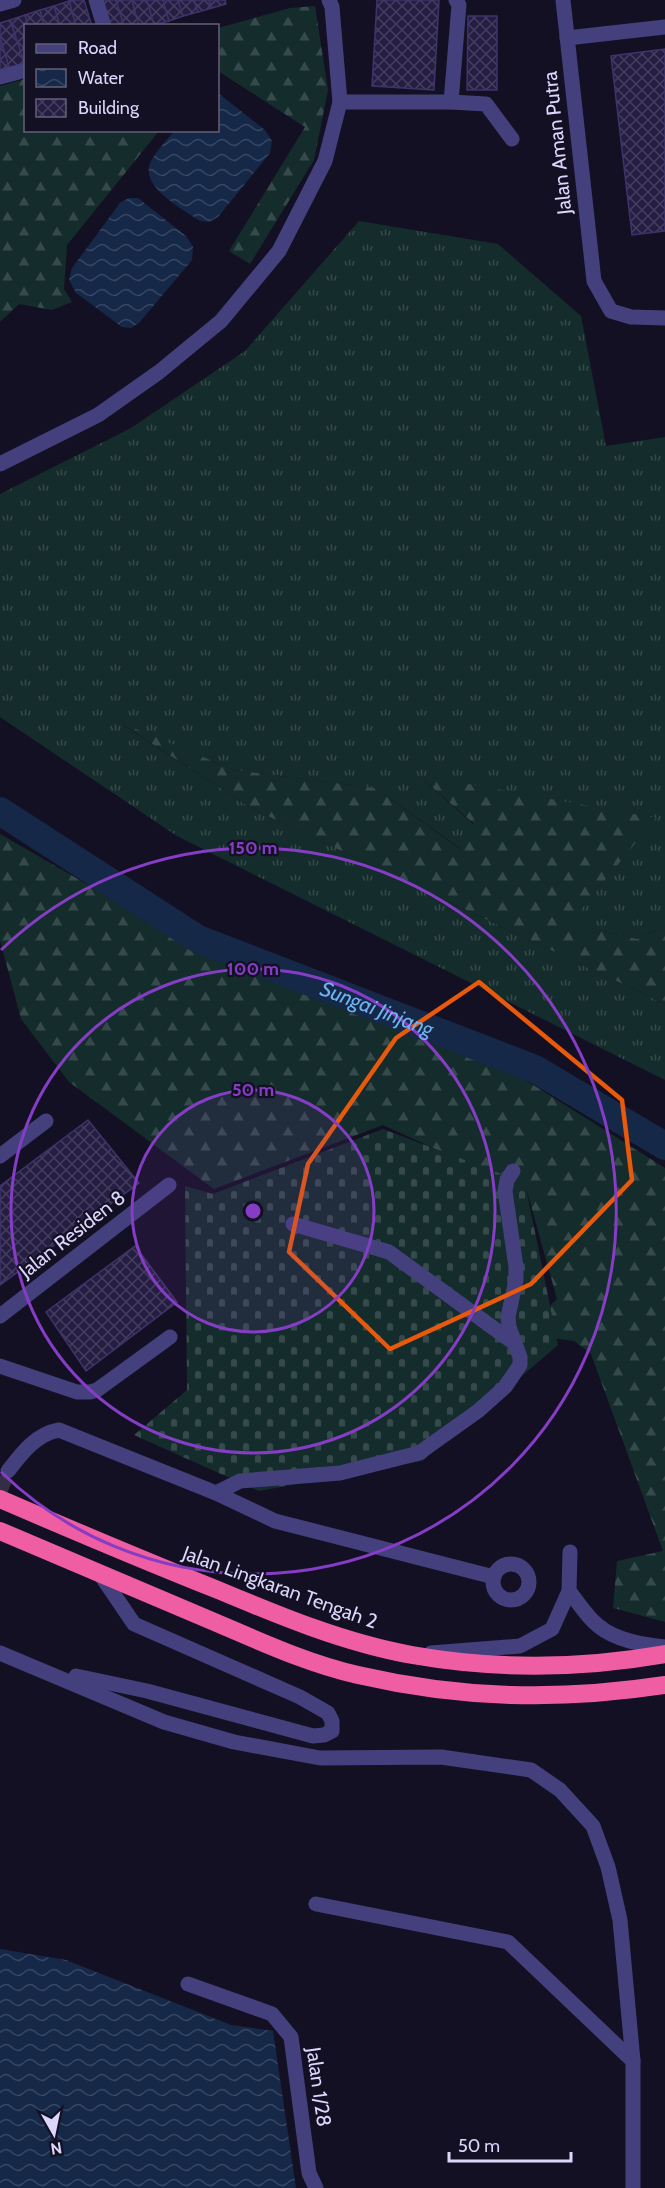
<svg xmlns="http://www.w3.org/2000/svg" width="665" height="2188" font-family="Cabin,sans-serif">
<style>
.grass{fill:url(#grass-tufts)}
.forest{fill:url(#forest-firs)}
.cemetery{fill:url(#cemetery-stones)}
.water{fill:url(#water-waves)}
.lines{fill:none;stroke-linecap:round;stroke-linejoin:round}
.river{stroke:#152848;stroke-width:28}
.building{fill:url(#building-cross-hatch);stroke:#3e336b;stroke-width:1.5}
.minor-tunnel{stroke:#322e43;stroke-width:15;stroke-dasharray:15 8;stroke-linecap:butt}
.minor{stroke:#43407d;stroke-width:15}
.highway{stroke:#ef5da2;stroke-width:18}
.marked{fill:none;stroke:#e8590c;stroke-width:4.5;stroke-linejoin:round}
.ring{fill:none;stroke:#853dc5;stroke-width:3}
.labels{text-anchor:middle;dominant-baseline:central;stroke-width:4.5;stroke-linejoin:round;paint-order:stroke}
.street-label{font-size:20px;fill:#dbd6fb;stroke:#141023}
.water-label{font-size:21px;font-style:italic;fill:#6eb4f1;stroke:#141023}
.centre{fill:#853dc5;stroke:#141023;stroke-width:3}
.ring-label{font-size:18px;text-anchor:middle;font-weight:bold;fill:#853dc5;stroke:#141023;stroke-width:4.5;stroke-linejoin:round;paint-order:stroke}
</style>
<defs>
<pattern id="grass-tufts" width="24" height="20" patternUnits="userSpaceOnUse" patternTransform="scale(1.5)"><rect width="24" height="20" fill="#142c2b"/><path d="M3 7l-1-3M5 7V3M7 7l1-3M15 17l-1-3M17 17v-4M19 17l1-3" fill="none" stroke="#364a4b"/></pattern>
<pattern id="forest-firs" width="22" height="20" patternUnits="userSpaceOnUse" patternTransform="scale(1.5)"><rect width="22" height="20" fill="#142c2b"/><path d="M5 1l3.5 6h-7zM16 11l3.5 6h-7z" fill="#364a4b"/></pattern>
<pattern id="cemetery-stones" width="16" height="16" patternUnits="userSpaceOnUse" patternTransform="scale(1.5)"><rect width="16" height="16" fill="#142c2b"/><path d="M2 7V4a2 2 0 0 1 4 0v3zM10 15v-3a2 2 0 0 1 4 0v3z" fill="#364a4b"/></pattern>
<pattern id="water-waves" width="16" height="10" patternUnits="userSpaceOnUse" patternTransform="scale(1.5)"><rect width="16" height="10" fill="#152848"/><path d="M0 5q4-4 8 0t8 0" fill="none" stroke="#364663"/></pattern>
<pattern id="building-cross-hatch" width="8" height="8" patternUnits="userSpaceOnUse" patternTransform="scale(1.5)"><rect width="8" height="8" fill="#261e42"/><path d="M0 0l8 8M0 8l8-8" fill="none" stroke="#453e5e"/></pattern>
</defs>
<rect width="100%" height="100%" fill="#141023"/>
<path class="grass" d="M359,221L498,244L581,316L606,446L665,437V926L637,939L569,923L655,818L419,776L474,825L461,849L375,788L234,770L121,724L251,808L665,1004V1080L177,836L0,717V494L131,428L245,351Z"/>
<g class="forest">
<path d="M315,6L328,90L314,160L250,264L229,251L305,127L218,71V28L290,8Z"/>
<path d="M25,79L26,130L159,131L67,245L64,289L72,302L52,310L19,304L0,322V86Z"/>
<path d="M117,721L234,770L375,788L460,849L474,824L418,775L656,818L570,923L637,939L665,926V1004L251,808Z"/>
<path d="M0,834L177,936L394,1024L484,1054L665,1168V1622L613,1608L617,1561L663,1551L591,1354L574,1341L552,1338L517,1339L557,1299L527,1191L383,1125L214,1189L69,1082L21,1019L0,940Z"/>
</g>
<path class="cemetery" d="M383,1129L525,1183L558,1345L422,1461L259,1491L134,1435L187,1390L185,1186L213,1194Z"/>
<g class="water">
<path d="M218,93L265,130L272,141L270,153L218,217L209,222L200,221C183,209 138,186 151,161C157,150 167,140 174,131L218,130Z"/>
<path d="M129,198H138L186,236L193,247L192,260L139,323L131,328L122,327L76,293L69,280L72,268L120,203Z"/>
<path d="M0,1949L66,1960L231,2025L273,2031L296,2188H0Z"/>
</g>
<g class="lines">
<path class="river" id="s1" d="M0,811L198,939L535,1069L665,1146"/>
</g>
<g class="building">
<path d="M73,0H84L92,26H76L69,1Z"/>
<path d="M101,0H116L124,26H108Z"/>
<path d="M116,0H132L139,26H124Z"/>
<path d="M132,0H147L154,25L139,26Z"/>
<path d="M147,0H163L169,21L154,25Z"/>
<path d="M163,0H178L183,16L169,21Z"/>
<path d="M178,0H194L198,12L183,16Z"/>
<path d="M194,0H209L212,8L198,12Z"/>
<path d="M209,0H225L226,4L212,8Z"/>
<path d="M377,0H439L434,90L372,86Z"/>
<path d="M69,1L76,26H60L54,6Z"/>
<path d="M54,6L60,26H44L40,10Z"/>
<path d="M40,10L44,26H28L25,15Z"/>
<path d="M25,15L28,26H26L25,65L10,20Z"/>
<path d="M468,16H497V90H467Z"/>
<path d="M10,20L25,65L10,70L0,38V23Z"/>
<path d="M0,38L10,70L0,73Z"/>
<path d="M665,49V231L632,235L611,56Z"/>
<path d="M88,1120L139,1183L0,1285V1186Z"/>
<path d="M135,1246L177,1302L86,1371L46,1312Z"/>
</g>
<g class="lines">
<path class="minor-tunnel" d="M0,1491L8,1471"/>
<g class="minor">
<path d="M96,0L104,26"/>
<path d="M563,0L594,281L611,311L631,317L665,318"/>
<path d="M0,4L14,0"/>
<path d="M567,38L665,27"/>
<path d="M0,77L26,70"/>
<path d="M340,102H451L486,104L512,139"/>
<path d="M451,102L459,5L456,0"/>
<path d="M0,464L98,415L159,372L221,321L279,251L325,161L340,102L332,7L329,0"/>
<path d="M0,1156L46,1121"/>
<path d="M293,1224L389,1252L514,1343"/>
<path d="M0,1316L169,1185"/>
<path d="M0,1366L77,1392H90L97,1390L170,1337"/>
<path d="M8,1471C22,1453 36,1434 59,1430L216,1493L275,1521L494,1577"/>
<path d="M216,1493L240,1481L340,1473L419,1453L478,1411L505,1387L520,1365V1357L509,1327L508,1317L516,1280V1267L505,1191L507,1180L513,1171"/>
<circle cx="511" cy="1582" r="18"/>
<path d="M569,1591C577,1601 584,1612 593,1621C611,1640 641,1645 665,1647"/>
<path d="M0,1653L164,1722L234,1742L320,1758L441,1757L531,1770L560,1790L593,1826L608,1867L620,1920L633,2061V2188"/>
<path d="M431,1653L520,1646L552,1629L569,1591L570,1552"/>
<path d="M76,1676L147,1691L313,1736L324,1735L332,1731V1721L328,1713L300,1697L134,1624L100,1574"/>
<path d="M316,1904L508,1942L633,2061"/>
<path d="M188,1984L272,2014L291,2037L309,2173L316,2188"/>
</g>
<g class="highway">
<path d="M0,1499C72,1530 145,1561 218,1590C280,1616 345,1643 412,1655C497,1670 580,1669 665,1654"/>
<path d="M0,1531C68,1560 137,1589 205,1618C255,1639 305,1663 358,1675C462,1699 560,1701 665,1685"/>
</g>
</g>
<path class="marked" d="M479,982L622,1100L632,1180L531,1284L390,1349L289,1252L308,1164L396,1038Z"/>
<circle cx="253" cy="1211" r="121" fill="#853dc5" fill-opacity=".12"/>
<g class="ring">
<circle cx="253" cy="1211" r="121"/>
<circle cx="253" cy="1211" r="242"/>
<path d="M1 950A363 363 0 1 1 1 1472"/>
</g>
<g class="labels">
<g class="street-label">
<text transform="translate(557 143) rotate(-96)">Jalan Aman Putra</text>
<text transform="translate(72 1234) rotate(-38)">Jalan Residen 8</text>
<text transform="translate(280 1587) rotate(20)">Jalan Lingkaran Tengah 2</text>
<text transform="translate(319 2087) rotate(82)">Jalan 1/28</text>
</g>
<g class="water-label">
<text stroke="none"><textPath href="#s1" startOffset="428">Sungai Jinjang</textPath></text>
</g>
</g>
<circle cx="253" cy="1211" r="9" class="centre"/>
<g class="ring-label">
<text x="253" y="854">150 m</text>
<text x="253" y="975">100 m</text>
<text x="253" y="1096">50 m</text>
</g>
<rect x="24" y="24" width="195" height="108" fill="#141023" stroke="#645f79" stroke-width="1.5"/>
<rect x="36" y="44" width="30" height="9" fill="#43407d" stroke="#645f79" stroke-width="1.5"/>
<text x="78" y="54" font-size="18" fill="#dbd6fb">Road</text>
<rect x="36" y="69" width="30" height="18" fill="url(#water-waves)" stroke="#645f79" stroke-width="1.5"/>
<text x="78" y="84" font-size="18" fill="#dbd6fb">Water</text>
<rect x="36" y="99" width="30" height="18" fill="url(#building-cross-hatch)" stroke="#645f79" stroke-width="1.5"/>
<text x="78" y="114" font-size="18" fill="#dbd6fb">Building</text>
<g transform="translate(54 2134) rotate(171)" stroke="#141023" stroke-width="4.5" paint-order="stroke">
<path d="M0-4.5L10 22L0 15L-10 22Z" fill="#dbd6fb"/>
<text y="-9" font-size="16" font-weight="bold" text-anchor="middle" fill="#dbd6fb">N</text>
</g>
<path d="M449 2152v9h122v-9" fill="none" stroke="#dbd6fb" stroke-width="3"/>
<text x="458" y="2152" font-size="18" fill="#dbd6fb" stroke="#141023" stroke-width="4.5" paint-order="stroke">50 m</text>
</svg>
